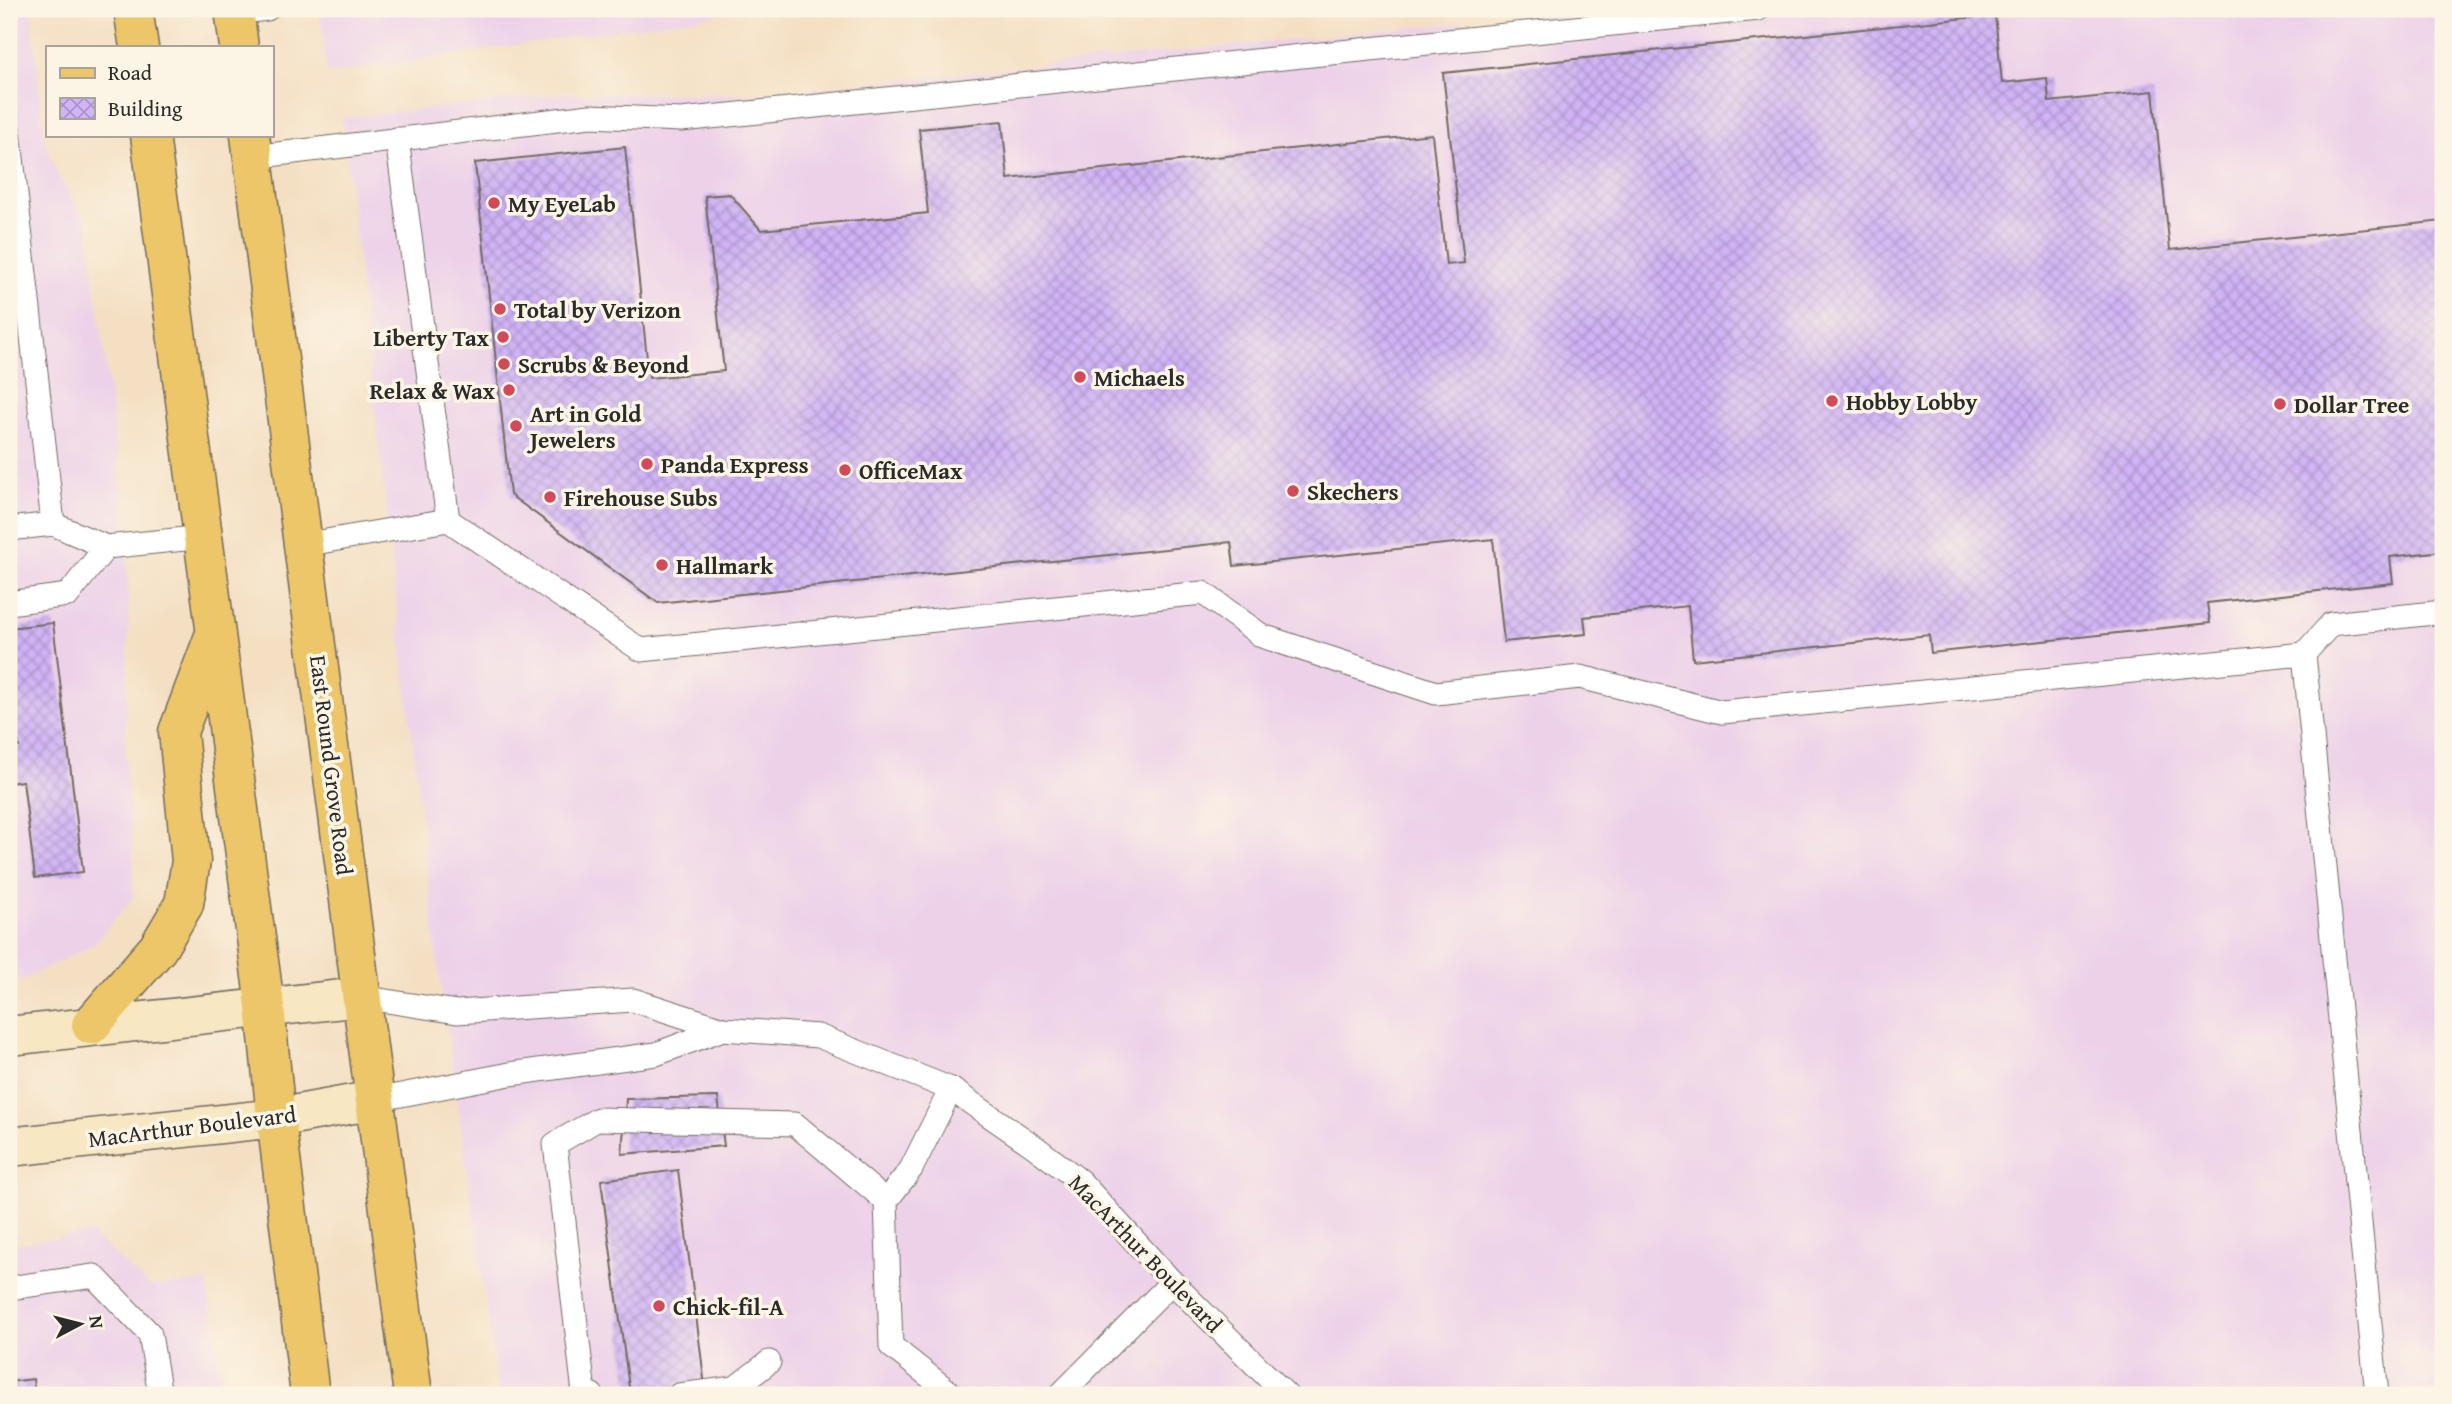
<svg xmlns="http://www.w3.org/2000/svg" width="2452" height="1404" font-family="'Gentium Book Plus',serif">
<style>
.built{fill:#edd1e9}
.building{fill:url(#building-cross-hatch)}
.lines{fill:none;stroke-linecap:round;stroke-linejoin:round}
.service-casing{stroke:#716a60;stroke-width:25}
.secondary-casing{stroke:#716a60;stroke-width:41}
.primary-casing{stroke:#716a60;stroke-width:41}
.service{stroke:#fff;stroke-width:23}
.secondary{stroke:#f7e8c3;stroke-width:38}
.primary{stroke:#ecc669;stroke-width:38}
.poi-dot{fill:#d1495b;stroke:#fcf5e5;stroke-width:2.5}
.labels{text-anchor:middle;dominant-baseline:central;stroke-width:7;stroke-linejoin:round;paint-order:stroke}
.poi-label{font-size:23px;font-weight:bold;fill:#2b2b2b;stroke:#fcf5e5;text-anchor:start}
.street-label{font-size:23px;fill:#2b2b2b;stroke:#fcf5e5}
</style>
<defs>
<pattern id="building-cross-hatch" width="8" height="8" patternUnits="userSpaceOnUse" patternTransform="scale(1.75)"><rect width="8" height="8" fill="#d1b4f7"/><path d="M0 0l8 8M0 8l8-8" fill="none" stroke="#aa93c8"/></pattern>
</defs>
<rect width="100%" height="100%" fill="#fcf5e5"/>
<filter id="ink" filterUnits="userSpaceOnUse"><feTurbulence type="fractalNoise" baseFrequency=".0143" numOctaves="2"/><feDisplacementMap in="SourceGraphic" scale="14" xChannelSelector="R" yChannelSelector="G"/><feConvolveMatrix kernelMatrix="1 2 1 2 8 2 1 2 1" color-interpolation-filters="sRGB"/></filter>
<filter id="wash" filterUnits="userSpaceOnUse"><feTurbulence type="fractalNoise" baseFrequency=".00686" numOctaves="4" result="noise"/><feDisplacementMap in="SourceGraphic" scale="28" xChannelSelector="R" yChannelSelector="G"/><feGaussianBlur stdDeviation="1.57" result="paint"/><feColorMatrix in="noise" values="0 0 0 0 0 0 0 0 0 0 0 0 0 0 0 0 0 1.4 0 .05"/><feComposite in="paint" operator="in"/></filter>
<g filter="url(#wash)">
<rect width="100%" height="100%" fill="#f4dfc3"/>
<g class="built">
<path d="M9,9H31L45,143L59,177L87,223L123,497L129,602L125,752L133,849V897L94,944L26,978L9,981Z"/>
<path d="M320,9H753L327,74Z"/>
<path d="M1590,9H2443V1395H499L436,949L342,118L564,94H766Z"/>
<path d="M91,1233L150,1287L207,1281L224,1395H9V1245Z"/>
</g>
<g id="blocks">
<g class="building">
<path d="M1995,15L2002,83L2047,78L2049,102L2153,91L2170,250L2443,221V551L2390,557L2393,583L2207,603L2210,623L1931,653L1929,635L1693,660L1688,606L1584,617L1586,634L1504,642L1493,539L1234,566L1231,542L658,603L510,495L475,163L625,147L649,378L724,371L705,196L730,194L761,230L928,213L919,129L1002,121L1008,179L1432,134L1446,265L1464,263L1443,73Z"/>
<path d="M53,623L83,872L35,878L23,781L9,783V749L19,747L9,665V628Z"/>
<path d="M718,1097L724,1146L622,1154L626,1099Z"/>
<path d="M678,1170L706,1395H630L601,1180Z"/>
<path d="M33,1379L35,1395H9V1382Z"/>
</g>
</g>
</g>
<g filter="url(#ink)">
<use href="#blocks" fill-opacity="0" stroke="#716a60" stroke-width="2"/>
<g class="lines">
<g class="service-casing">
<g id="service">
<path d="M234,13L267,9"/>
<path d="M9,131L53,524"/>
<path d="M397,139L448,520"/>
<path d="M253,157L590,116L681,120L1758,9"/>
<path d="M9,529L53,524L106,547L204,537"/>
<path d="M303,545L448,520L641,650L1203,593L1262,636L1436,693L1580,677L1722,712L2304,654L2331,624L2443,612"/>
<path d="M9,603L68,595L106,547"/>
<path d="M2304,654L2377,1395"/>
<path d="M361,997L457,1012L633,1000L723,1029L818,1036L951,1089L1035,1147L1080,1181L1172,1282L1286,1395"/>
<path d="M951,1089L911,1169L886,1201L891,1346L953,1395"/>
<path d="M375,1100L510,1074L656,1054L723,1029"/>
<path d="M9,1288L94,1276L150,1334L160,1395"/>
<path d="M592,1395L584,1393L555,1144L598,1119L795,1124L886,1201"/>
<path d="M679,1395L735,1388L769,1362"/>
<path d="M1060,1395L1172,1282"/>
</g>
</g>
<g class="secondary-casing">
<g id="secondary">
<path d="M9,1036L361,997"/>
<path d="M9,1147L276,1118L375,1100"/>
</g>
</g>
<g class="primary-casing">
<g id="primary">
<path d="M133,9L139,47"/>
<path d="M234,9L239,47"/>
<path d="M150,135L265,1006L276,1118L310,1395"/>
<path d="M250,135L413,1395"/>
<path d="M91,1025L158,948L184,904L191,861L178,732L213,639"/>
</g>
</g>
<use href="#service" class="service"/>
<use href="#secondary" class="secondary"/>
<use href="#primary" class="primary"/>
</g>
</g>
<g class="poi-dot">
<circle cx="494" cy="203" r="7"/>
<circle cx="500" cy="309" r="7"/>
<circle cx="503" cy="337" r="7"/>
<circle cx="504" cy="364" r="7"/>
<circle cx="1080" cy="377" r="7"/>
<circle cx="509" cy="390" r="7"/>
<circle cx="1832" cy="401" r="7"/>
<circle cx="2280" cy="404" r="7"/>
<circle cx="516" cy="426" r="7"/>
<circle cx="647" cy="464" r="7"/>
<circle cx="845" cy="470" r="7"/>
<circle cx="1293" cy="491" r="7"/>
<circle cx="550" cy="497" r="7"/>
<circle cx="662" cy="565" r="7"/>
<circle cx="659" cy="1306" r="7"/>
</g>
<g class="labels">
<g class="poi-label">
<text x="508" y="203">My EyeLab</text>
<text x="514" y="309">Total by Verizon</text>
<text x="489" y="337" text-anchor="end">Liberty Tax</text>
<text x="518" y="364">Scrubs &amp; Beyond</text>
<text x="1094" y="377">Michaels</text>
<text x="495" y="390" text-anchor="end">Relax &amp; Wax</text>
<text x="1846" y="401">Hobby Lobby</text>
<text x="2294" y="404">Dollar Tree</text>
<text x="530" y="413">Art in Gold<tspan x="530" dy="26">Jewelers</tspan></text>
<text x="661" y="464">Panda Express</text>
<text x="859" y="470">OfficeMax</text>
<text x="1307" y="491">Skechers</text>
<text x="564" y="497">Firehouse Subs</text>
<text x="676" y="565">Hallmark</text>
<text x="673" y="1306">Chick-fil-A</text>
</g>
<g class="street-label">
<text transform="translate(332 765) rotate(83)">East Round Grove Road</text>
<text transform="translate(192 1126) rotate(-7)">MacArthur Boulevard</text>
<text transform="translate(1146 1253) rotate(46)">MacArthur Boulevard</text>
</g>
</g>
<rect width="2452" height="1404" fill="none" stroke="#fcf5e5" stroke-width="35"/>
<rect x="46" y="46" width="228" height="91" fill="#fcf5e5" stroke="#a8a49b" stroke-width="2"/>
<rect x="60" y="68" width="35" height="10" fill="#ecc669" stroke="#a8a49b" stroke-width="2"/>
<text x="108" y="80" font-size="21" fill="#2b2b2b">Road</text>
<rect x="60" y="98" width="35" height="21" fill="url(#building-cross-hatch)" stroke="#a8a49b" stroke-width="2"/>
<text x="108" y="116" font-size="21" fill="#2b2b2b">Building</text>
<g transform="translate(80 1324) rotate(83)" stroke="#fcf5e5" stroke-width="5" paint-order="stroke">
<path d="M0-5L12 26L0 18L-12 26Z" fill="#2b2b2b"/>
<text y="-10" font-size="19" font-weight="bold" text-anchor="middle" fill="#2b2b2b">N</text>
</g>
</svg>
